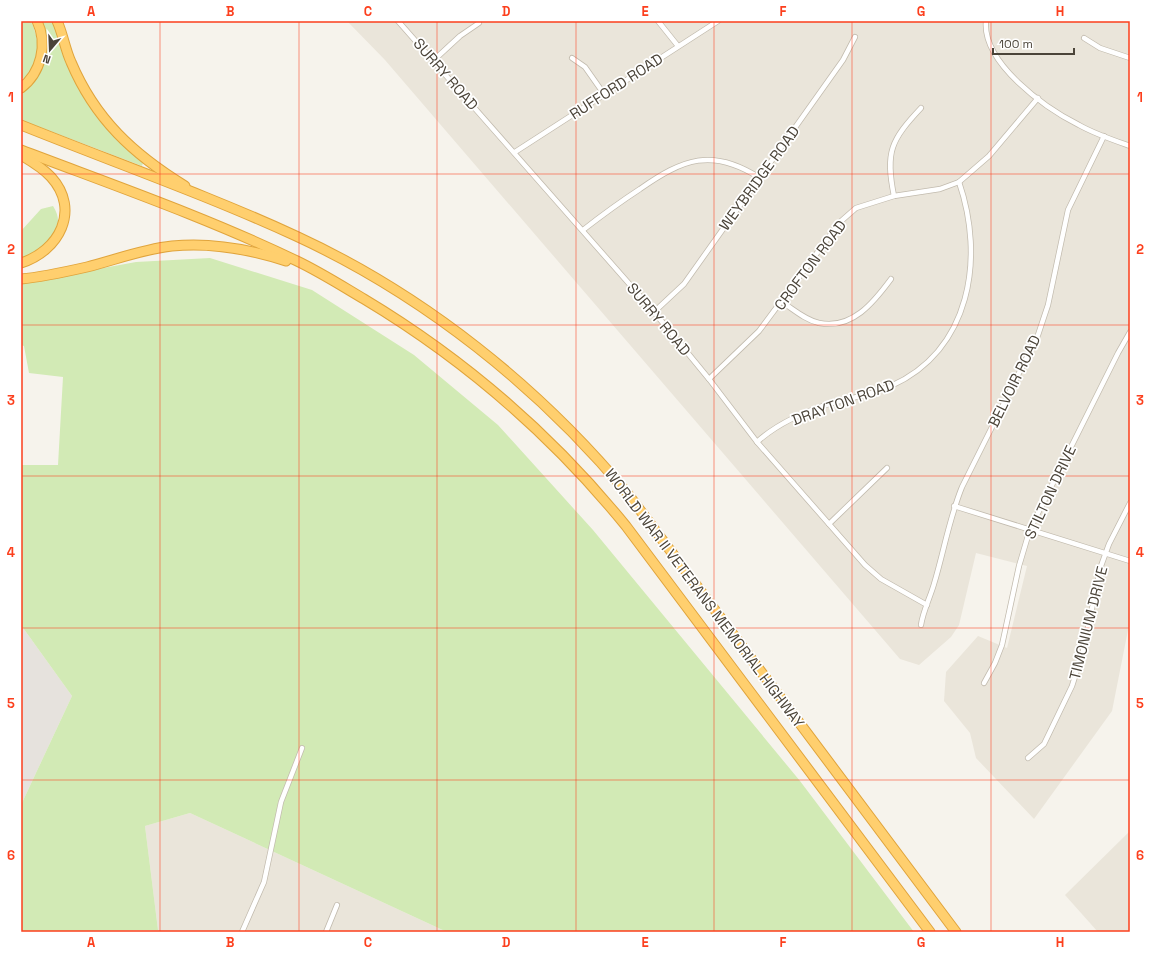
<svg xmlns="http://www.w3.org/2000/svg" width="1151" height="953" font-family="'Space Grotesk',sans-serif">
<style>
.residential{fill:#eae5da}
.industrial{fill:#e6e2dd}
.green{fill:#d2eab5}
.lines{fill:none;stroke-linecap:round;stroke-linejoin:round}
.street-casing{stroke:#c2bbae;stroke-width:6}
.highway-casing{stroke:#e0a43c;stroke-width:11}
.street{stroke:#fff;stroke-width:4.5}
.highway{stroke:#ffcf6e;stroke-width:9}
.grid{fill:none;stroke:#fc3f1d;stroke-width:1;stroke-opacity:0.55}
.labels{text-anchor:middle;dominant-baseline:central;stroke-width:3.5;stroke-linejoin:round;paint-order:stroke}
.street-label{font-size:15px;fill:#4b4439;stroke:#fff}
.neatline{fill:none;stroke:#fc3f1d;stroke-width:1.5}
.grid-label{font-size:13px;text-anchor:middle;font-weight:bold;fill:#fc3f1d}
</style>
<rect width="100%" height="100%" fill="#f6f3ec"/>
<g class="residential">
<path d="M345,21H1130V620L1112,711L1034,819L976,758L970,733L944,701L946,672L978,636L1007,648L1027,566L976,553L959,625L951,637L919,665L900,659L385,60L348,22Z"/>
<path d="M190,813L447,932H131L158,930L145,826Z"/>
<path d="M1130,831V932H1098L1065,895Z"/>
</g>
<path class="industrial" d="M21,625L72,696L21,805Z"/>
<g class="green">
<path d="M21,21H31C40,41 41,60 26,78H21Z"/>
<path d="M41,21H52L55,27C61,42 65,57 71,71C86,108 113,138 143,163L142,166L21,120V92L44,54L46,53V35Z"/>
<path d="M53,206C70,232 40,249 21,260V231L41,209Z"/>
<path d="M210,258L312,290L414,355L498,425L593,530L800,781L914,932H447L190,813L145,826L158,930L21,932V805L72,696L21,625V465H58L63,377L29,373L24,346L21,345V283L136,262Z"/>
</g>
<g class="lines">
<g class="street-casing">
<g id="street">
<path d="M398,21L654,312L709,379L757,442L865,565L881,579L927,605"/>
<path d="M658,21L678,46"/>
<path d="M986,21C982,63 1045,108 1079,125C1095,134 1113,140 1130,146"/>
<path d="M1084,38L1100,48L1130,58"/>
<path d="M572,58L585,67L604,94"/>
<path d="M434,60L460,36L479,23"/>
<path d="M515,152L718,21"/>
<path d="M894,196C885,152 891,140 921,108"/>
<path d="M583,230C601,216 620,202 640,189C683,159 712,147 760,178"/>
<path d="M782,302C793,309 805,320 819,323C852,330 874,302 891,279"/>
<path d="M654,312L684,284L843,60L855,37"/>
<path d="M709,379L759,331L840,222L856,208L894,196L940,189L959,182L989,156L1038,98"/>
<path d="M757,442C778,423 806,411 832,403C852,398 872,394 891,386C971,350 985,258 959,182"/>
<path d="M954,506L1130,561"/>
<path d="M829,524L887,468"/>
<path d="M921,625C923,611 930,598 934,584C944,551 949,519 962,487L1038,335L1048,305L1068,210L1104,136"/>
<path d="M984,683L995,663L1002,645L1019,566L1030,529L1118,353L1130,332"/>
<path d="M1028,758L1044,744L1072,686L1083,651L1101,566L1109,544L1130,503"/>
<path d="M242,932L264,882L281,802L302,748"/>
<path d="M326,932L337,905"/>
</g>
</g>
<g class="highway-casing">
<g id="highway">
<path d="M57,21C63,34 65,49 71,62C95,119 133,154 185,186"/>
<path d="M21,88C41,73 48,44 37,21"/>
<path d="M21,125C113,162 207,195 296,236C424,295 539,387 628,494L956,932"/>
<path d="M21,150C113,185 208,218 297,261C320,272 342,286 364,299C464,359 552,435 626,526L930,932"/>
<path d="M21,155C31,161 43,168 51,177C81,210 59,251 21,263"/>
<path d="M21,279C43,277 65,272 87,267C115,260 143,249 172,246C212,242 249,249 286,261"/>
</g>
</g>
<use href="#street" class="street"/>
<use href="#highway" class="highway"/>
</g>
<path class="grid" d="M160,21V932M299,21V932M437,21V932M576,21V932M714,21V932M852,21V932M991,21V932M21,174H1130M21,325H1130M21,476H1130M21,628H1130M21,780H1130"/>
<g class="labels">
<g class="street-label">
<text transform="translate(446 74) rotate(49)">SURRY ROAD</text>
<text transform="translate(616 86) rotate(-33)">RUFFORD ROAD</text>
<text transform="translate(759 178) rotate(-54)">WEYBRIDGE ROAD</text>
<text transform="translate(810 265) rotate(-53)">CROFTON ROAD</text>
<text transform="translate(659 319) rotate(50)">SURRY ROAD</text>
<text transform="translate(1014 381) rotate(-64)">BELVOIR ROAD</text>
<text transform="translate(843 402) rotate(-20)">DRAYTON ROAD</text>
<text transform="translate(1050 492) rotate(-65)">STILTON DRIVE</text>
<text transform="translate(705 598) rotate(53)">WORLD WAR II VETERANS MEMORIAL HIGHWAY</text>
<text transform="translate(1088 623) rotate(-76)">TIMONIUM DRIVE</text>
</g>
</g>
<rect width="1151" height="953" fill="none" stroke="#ffffff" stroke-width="44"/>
<g transform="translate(50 50) rotate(199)" stroke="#ffffff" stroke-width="3" paint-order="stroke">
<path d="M0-3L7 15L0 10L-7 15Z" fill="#4b4439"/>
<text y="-6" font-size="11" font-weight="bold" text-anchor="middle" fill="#4b4439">N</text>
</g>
<path d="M993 48v6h81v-6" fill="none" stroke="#4b4439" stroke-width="2"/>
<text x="999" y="48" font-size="12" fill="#4b4439" stroke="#ffffff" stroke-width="3" paint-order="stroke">100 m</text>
<rect x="22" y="22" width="1107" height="909" class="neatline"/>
<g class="grid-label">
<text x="91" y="16">A</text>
<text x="230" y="16">B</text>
<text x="368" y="16">C</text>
<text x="506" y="16">D</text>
<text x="645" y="16">E</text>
<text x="783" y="16">F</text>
<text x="921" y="16">G</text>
<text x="1060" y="16">H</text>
<text x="11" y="102">1</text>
<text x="1140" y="102">1</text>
<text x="11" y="254">2</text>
<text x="1140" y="254">2</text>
<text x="11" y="405">3</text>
<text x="1140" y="405">3</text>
<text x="11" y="557">4</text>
<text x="1140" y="557">4</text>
<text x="11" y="708">5</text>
<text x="1140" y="708">5</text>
<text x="11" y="860">6</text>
<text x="1140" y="860">6</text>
<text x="91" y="947">A</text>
<text x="230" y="947">B</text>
<text x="368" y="947">C</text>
<text x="506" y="947">D</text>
<text x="645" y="947">E</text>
<text x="783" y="947">F</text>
<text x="921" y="947">G</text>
<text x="1060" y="947">H</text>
</g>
</svg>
